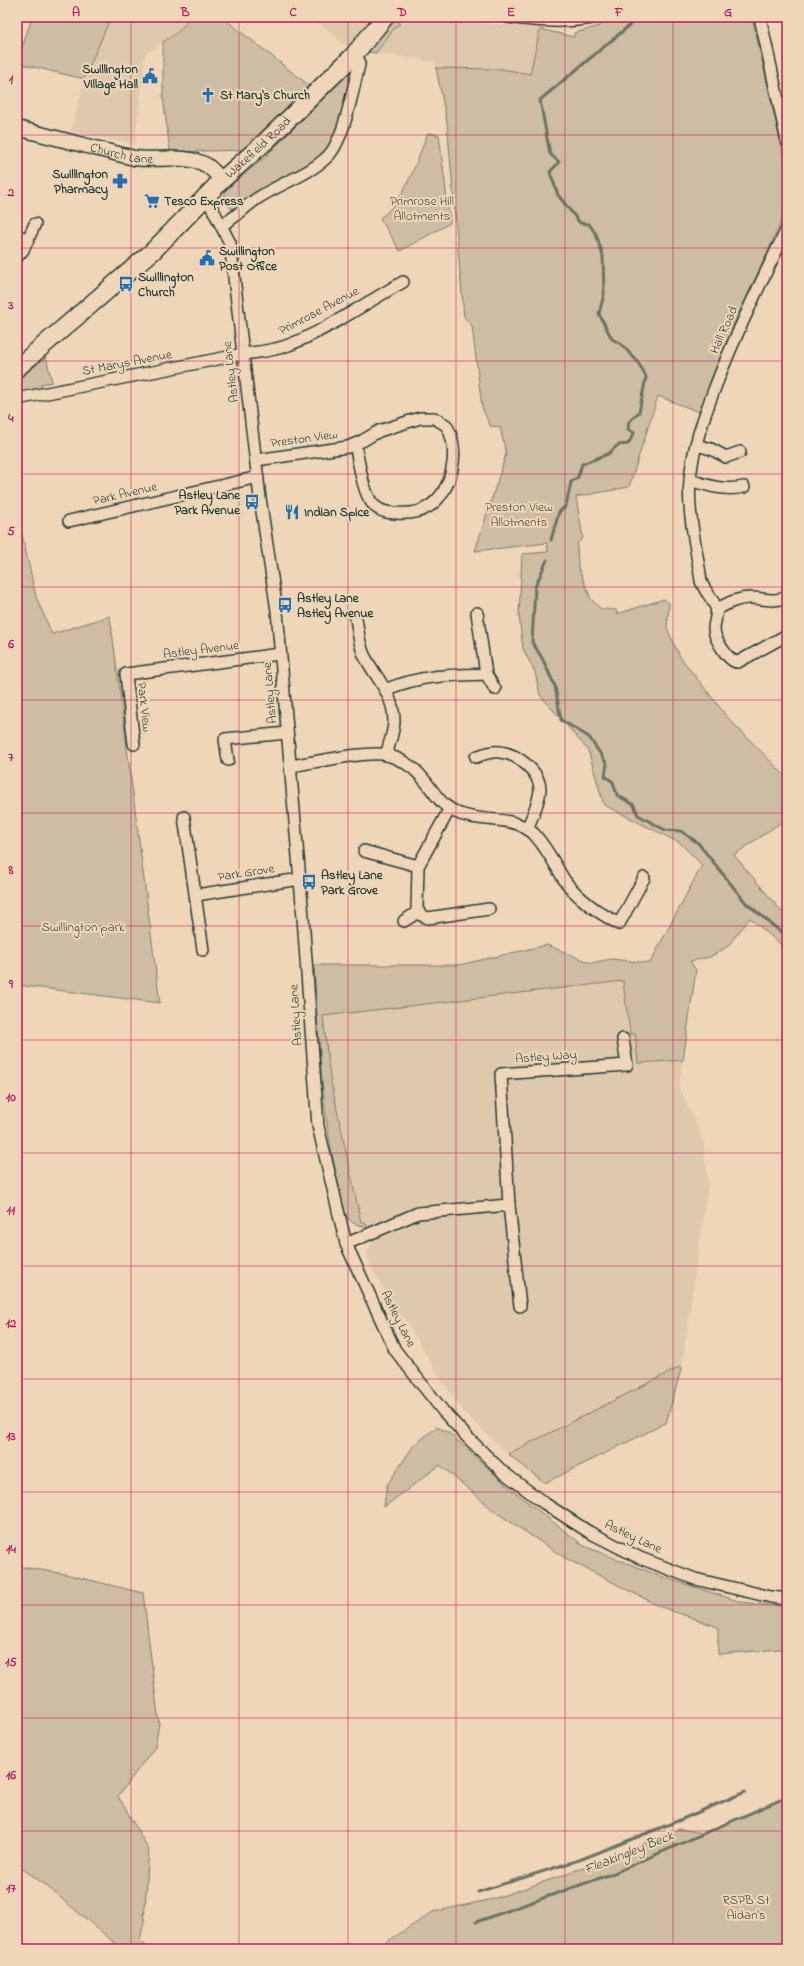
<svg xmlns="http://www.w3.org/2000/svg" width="804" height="1966" font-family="'Indie Flower',sans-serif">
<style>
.built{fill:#dec9ad}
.green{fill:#cebda2;stroke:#767d6b}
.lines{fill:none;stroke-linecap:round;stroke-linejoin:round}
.stream{stroke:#6b7563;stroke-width:3}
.minor-casing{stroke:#1f3d34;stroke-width:14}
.tertiary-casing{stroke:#1f3d34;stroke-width:17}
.primary-casing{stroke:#1f3d34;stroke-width:20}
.minor{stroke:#f0d6b8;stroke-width:11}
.tertiary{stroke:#f0d6b8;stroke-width:14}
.primary{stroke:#f0d6b8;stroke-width:17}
.grid{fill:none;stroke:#c2185b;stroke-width:1;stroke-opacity:0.55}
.labels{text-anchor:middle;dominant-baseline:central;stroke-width:4;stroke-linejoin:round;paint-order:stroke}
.poi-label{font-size:13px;font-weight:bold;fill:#1f3d34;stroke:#f0d6b8;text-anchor:start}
.street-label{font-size:13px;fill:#1f3d34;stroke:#f0d6b8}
.park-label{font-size:13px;fill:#304a3f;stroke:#f0d6b8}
.water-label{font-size:14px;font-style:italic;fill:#324b40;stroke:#f0d6b8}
.neatline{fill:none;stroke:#c2185b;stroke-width:1.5}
.grid-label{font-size:13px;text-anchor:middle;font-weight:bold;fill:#c2185b}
</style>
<rect width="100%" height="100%" fill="#f0d6b8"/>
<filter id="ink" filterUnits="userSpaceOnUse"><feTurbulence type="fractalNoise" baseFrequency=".025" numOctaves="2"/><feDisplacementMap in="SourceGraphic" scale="8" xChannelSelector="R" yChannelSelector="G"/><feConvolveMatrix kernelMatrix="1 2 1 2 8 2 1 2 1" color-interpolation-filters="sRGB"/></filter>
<g filter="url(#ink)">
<g class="built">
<path d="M32,17H188L186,22L174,35L145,54L135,144L71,132L84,79L17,63Z"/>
<path d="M312,17H374L348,48Z"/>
<path d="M418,17H435L540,29L530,74L502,69L436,68L435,62L377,53L396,26Z"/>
<path d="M623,981L629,1034H635L638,1063L683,1060L679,1087L703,1138L708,1185L682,1366L508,1454L463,1411L442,1381L404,1317L398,1319L368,1259L366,1253L371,1245L365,1222H361L330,1077L323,1016Z"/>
</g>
<g class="green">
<path d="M32,17H111L84,79L17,63Z"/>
<path d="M188,17H222L311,87L245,150L170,152L163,97V42C173,36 184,29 188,17Z"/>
<path d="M620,17H752L787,171L785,208L779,227L736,320L699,412L658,396L629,487L576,497L583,538L577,544L578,567L591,599L601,609L616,610L617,614L664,599L669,603L667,628L680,657L728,718L787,778V827L780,823L734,855L787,918V950L750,918L727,947L710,957L690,961L696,970L683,1060L638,1063L635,1034H630L623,981L323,1016L330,1077L361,1222H365L367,1226C359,1226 352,1224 348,1218C342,1210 341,1196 339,1186C321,1114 319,1039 314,965H459L547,945L591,963L611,959L650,963L702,865L680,843L604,805L588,750L540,695L535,672L523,649L519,616L522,554L548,552L547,543L475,551L506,454L500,427L490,426L482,407L472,326L464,317L447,122L436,68L502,69L530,74L540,29L574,37V33L596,27Z"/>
<path d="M395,20L398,21L400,24L396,26L376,53L369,52L370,48Z"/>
<path d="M354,68C348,91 344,124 332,144C320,165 273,186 252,198L250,196L233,209C225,207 223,196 226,189L263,159Z"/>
<path d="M428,133L439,135L450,223L400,251L380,218C406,200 416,161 428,133Z"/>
<path d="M46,357L52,382L41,384L42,389L17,394V381Z"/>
<path d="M21,530L36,597L52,634L110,616L160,1003L17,985V531Z"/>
<path d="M682,1366L666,1423L545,1483L508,1454Z"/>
<path d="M437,1427L449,1433L512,1490L584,1546L660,1576L741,1602L787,1607V1656L780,1649L718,1654V1627L661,1607L565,1558L497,1513L440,1465L384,1507L387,1485L414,1445Z"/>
<path d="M17,1566L65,1574L143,1593L159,1724L155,1747L118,1796L149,1850L144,1922L140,1940L149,1949H122L43,1883L17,1865Z"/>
<path d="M787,1797V1949H376L433,1912L493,1899L564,1875L680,1829L702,1833Z"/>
</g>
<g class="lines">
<g class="stream">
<path d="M551,540L559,512L566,506L571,482L578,477L582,464L608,454L618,445L628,444L634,433L628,429L629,422L639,412L646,377L638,362L621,344L612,339L599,314L604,294L603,256L596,234L589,224L580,223L558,195L550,172L559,162L550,154L540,100L630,25"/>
<path d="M547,560L535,587L532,642L542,658L555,686L561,720L589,737L607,764L605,776L613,782L617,795L634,805L638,815L665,830L681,831L698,843L746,903L787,937"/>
<path d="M478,1892L582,1859L680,1820L745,1792"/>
<path d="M476,1922L614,1873L787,1797"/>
</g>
<g class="minor-casing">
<g id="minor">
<path d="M507,17C538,21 566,24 597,17"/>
<path d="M760,17L787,141"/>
<path d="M206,196L230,243L260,498L277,611L302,904L318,1126L346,1244L395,1350L443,1411L468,1438L503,1472L544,1503L589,1532L640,1558L695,1579L771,1597L787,1599"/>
<path d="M221,225C235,219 245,206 258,198C279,184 308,175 326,158C344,143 353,88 359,65V61L353,56"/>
<path d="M787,229C761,282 735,335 714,390C703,419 692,450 690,481C687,513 697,550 701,581C704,591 713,598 716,608C718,614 714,622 714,629C714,638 729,663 738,662L787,635"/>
<path d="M17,235L28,240"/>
<path d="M17,257L23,250L35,224"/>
<path d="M17,399L243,354C258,352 272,351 286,346C324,332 367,302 403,282"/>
<path d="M696,445L711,449L726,457L740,452"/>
<path d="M256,460L348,447L362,441L379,431L420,418H434L446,425C461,448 453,492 428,507C419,513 407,514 396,513C386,513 378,511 372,503C362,490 359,461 355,445"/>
<path d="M690,480C709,486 724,491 744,487"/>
<path d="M69,521L258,477"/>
<path d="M717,609C727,604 737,598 750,598C763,598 774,603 787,597"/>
<path d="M356,618C358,630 359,644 364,655C375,677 394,694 394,721C394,732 389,744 386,755"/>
<path d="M486,674L495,689"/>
<path d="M387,689C423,675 448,675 486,674L477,613"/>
<path d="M134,744L126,674L280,654"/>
<path d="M476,757C483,754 491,751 500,752C517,754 540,771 540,790C539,803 532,817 527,829"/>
<path d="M228,760L225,739L287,733"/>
<path d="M290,766C312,763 368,750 387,755C399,758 412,766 420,775C435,791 438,805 460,814C484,823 513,815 533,833C546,846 555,865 565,881C579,900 599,913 619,924L644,878"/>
<path d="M449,810L418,866L417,909L421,915L428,918L489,909"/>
<path d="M184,817L203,950"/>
<path d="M364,851L418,866"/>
<path d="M196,895L300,879"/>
<path d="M404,921L418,912"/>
<path d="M509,1205L520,1306"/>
<path d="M346,1244L418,1213L509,1205L501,1074L627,1065L623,1039"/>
</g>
</g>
<g class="tertiary-casing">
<g id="tertiary">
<path id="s1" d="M17,128L134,158C157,161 185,154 206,165C212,168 217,176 222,180"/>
</g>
</g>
<g class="primary-casing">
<g id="primary">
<path id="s2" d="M17,368L153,251L222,180L265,142L353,56L385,17"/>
</g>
</g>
<use href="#minor" class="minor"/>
<use href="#tertiary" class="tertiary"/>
<use href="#primary" class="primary"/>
</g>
</g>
<path class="grid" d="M131,17V1949M239,17V1949M348,17V1949M456,17V1949M565,17V1949M673,17V1949M17,135H787M17,248H787M17,361H787M17,474H787M17,587H787M17,700H787M17,813H787M17,926H787M17,1040H787M17,1153H787M17,1266H787M17,1379H787M17,1492H787M17,1605H787M17,1718H787M17,1831H787"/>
<defs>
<g id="civic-bare" transform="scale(1.2)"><path d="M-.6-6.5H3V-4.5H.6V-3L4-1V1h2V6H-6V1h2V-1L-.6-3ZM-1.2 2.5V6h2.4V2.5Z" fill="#1f6fb2" stroke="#f0d6b8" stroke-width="2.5" paint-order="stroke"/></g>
<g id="church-bare" transform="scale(1.2)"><path d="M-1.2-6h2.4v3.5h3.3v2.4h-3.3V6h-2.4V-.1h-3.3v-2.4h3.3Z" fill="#1f6fb2" stroke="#f0d6b8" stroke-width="2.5" paint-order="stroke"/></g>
<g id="pharmacy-bare" transform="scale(1.2)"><path d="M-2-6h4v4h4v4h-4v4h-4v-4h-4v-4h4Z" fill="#1f6fb2" stroke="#f0d6b8" stroke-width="2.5" paint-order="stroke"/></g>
<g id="supermarket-bare" transform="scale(1.2)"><path d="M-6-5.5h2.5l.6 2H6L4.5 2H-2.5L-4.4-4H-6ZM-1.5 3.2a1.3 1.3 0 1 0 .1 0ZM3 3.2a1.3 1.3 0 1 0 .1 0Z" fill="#1f6fb2" stroke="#f0d6b8" stroke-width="2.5" paint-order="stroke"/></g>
<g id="bus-bare" transform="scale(1.2)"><path d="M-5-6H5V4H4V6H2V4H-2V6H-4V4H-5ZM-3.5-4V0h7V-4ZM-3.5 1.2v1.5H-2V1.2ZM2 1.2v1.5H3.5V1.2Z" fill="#1f6fb2" stroke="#f0d6b8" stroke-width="2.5" paint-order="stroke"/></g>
<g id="restaurant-bare" transform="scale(1.2)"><path d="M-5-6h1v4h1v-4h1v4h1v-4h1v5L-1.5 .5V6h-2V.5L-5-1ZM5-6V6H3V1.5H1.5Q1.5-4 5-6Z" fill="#1f6fb2" stroke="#f0d6b8" stroke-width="2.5" paint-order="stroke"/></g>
</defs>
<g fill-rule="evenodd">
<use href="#civic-bare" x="150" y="76"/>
<use href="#church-bare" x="208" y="95"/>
<use href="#pharmacy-bare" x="120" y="181"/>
<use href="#supermarket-bare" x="152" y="201"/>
<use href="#civic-bare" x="207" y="258"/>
<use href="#bus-bare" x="126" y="284"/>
<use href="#bus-bare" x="252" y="502"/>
<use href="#restaurant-bare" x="292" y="512"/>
<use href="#bus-bare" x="285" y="605"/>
<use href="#bus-bare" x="309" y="882"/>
</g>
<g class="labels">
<g class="poi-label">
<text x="138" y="69" text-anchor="end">Swillington<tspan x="138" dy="15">Village Hall</tspan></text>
<text x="220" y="95">St Mary's Church</text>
<text x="108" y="174" text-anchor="end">Swillington<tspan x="108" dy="15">Pharmacy</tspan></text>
<text x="164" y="201">Tesco Express</text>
<text x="219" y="251">Swillington<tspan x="219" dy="15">Post Office</tspan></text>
<text x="138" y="277">Swillington<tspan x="138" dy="15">Church</tspan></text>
<text x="240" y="495" text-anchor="end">Astley Lane<tspan x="240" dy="15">Park Avenue</tspan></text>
<text x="304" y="512">Indian Spice</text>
<text x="297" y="598">Astley Lane<tspan x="297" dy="15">Astley Avenue</tspan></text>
<text x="321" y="875">Astley Lane<tspan x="321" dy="15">Park Grove</tspan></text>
</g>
<g class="street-label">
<text stroke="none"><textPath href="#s2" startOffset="327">Wakefield Road</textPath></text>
<text stroke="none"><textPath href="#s1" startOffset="108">Church Lane</textPath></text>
<text transform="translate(319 311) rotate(-28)">Primrose Avenue</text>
<text transform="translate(724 330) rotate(-66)">Hall Road</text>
<text transform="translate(127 363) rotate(-11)">St Marys Avenue</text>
<text transform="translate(231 372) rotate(-97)">Astley Lane</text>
<text transform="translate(304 439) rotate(-8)">Preston View</text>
<text transform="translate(125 494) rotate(-13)">Park Avenue</text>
<text transform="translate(201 650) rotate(-7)">Astley Avenue</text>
<text transform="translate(270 693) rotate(-95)">Astley Lane</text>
<text transform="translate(144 707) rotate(83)">Park View</text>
<text transform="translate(246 873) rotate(-9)">Park Grove</text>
<text transform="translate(296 1015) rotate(-94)">Astley Lane</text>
<text transform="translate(546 1057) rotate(-4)">Astley Way</text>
<text transform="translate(398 1319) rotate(63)">Astley Lane</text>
<text transform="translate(633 1537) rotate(25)">Astley Lane</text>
</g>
<g class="park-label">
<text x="422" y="201">Primrose Hill<tspan x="422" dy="15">Allotments</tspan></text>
<text x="519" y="507">Preston View<tspan x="519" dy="15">Allotments</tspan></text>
<text x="83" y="927">Swillington park</text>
<text x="746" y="1900">RSPB St<tspan x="746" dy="15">Aidan's</tspan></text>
</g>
<g class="water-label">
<text transform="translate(629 1853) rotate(-22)">Fleakingley Beck</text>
</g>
</g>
<rect width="804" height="1966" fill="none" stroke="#f0d6b8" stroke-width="44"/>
<rect x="22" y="22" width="760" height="1922" class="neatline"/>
<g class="grid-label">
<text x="76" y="16">A</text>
<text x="185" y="16">B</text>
<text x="293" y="16">C</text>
<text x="402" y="16">D</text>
<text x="511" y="16">E</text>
<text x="619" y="16">F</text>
<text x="728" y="16">G</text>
<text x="11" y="83">1</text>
<text x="11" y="196">2</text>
<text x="11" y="309">3</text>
<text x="11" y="422">4</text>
<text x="11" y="535">5</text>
<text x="11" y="648">6</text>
<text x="11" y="761">7</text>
<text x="11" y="874">8</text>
<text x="11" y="988">9</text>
<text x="11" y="1101">10</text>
<text x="11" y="1214">11</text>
<text x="11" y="1327">12</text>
<text x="11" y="1440">13</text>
<text x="11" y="1553">14</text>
<text x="11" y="1666">15</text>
<text x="11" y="1779">16</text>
<text x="11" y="1892">17</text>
</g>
</svg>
